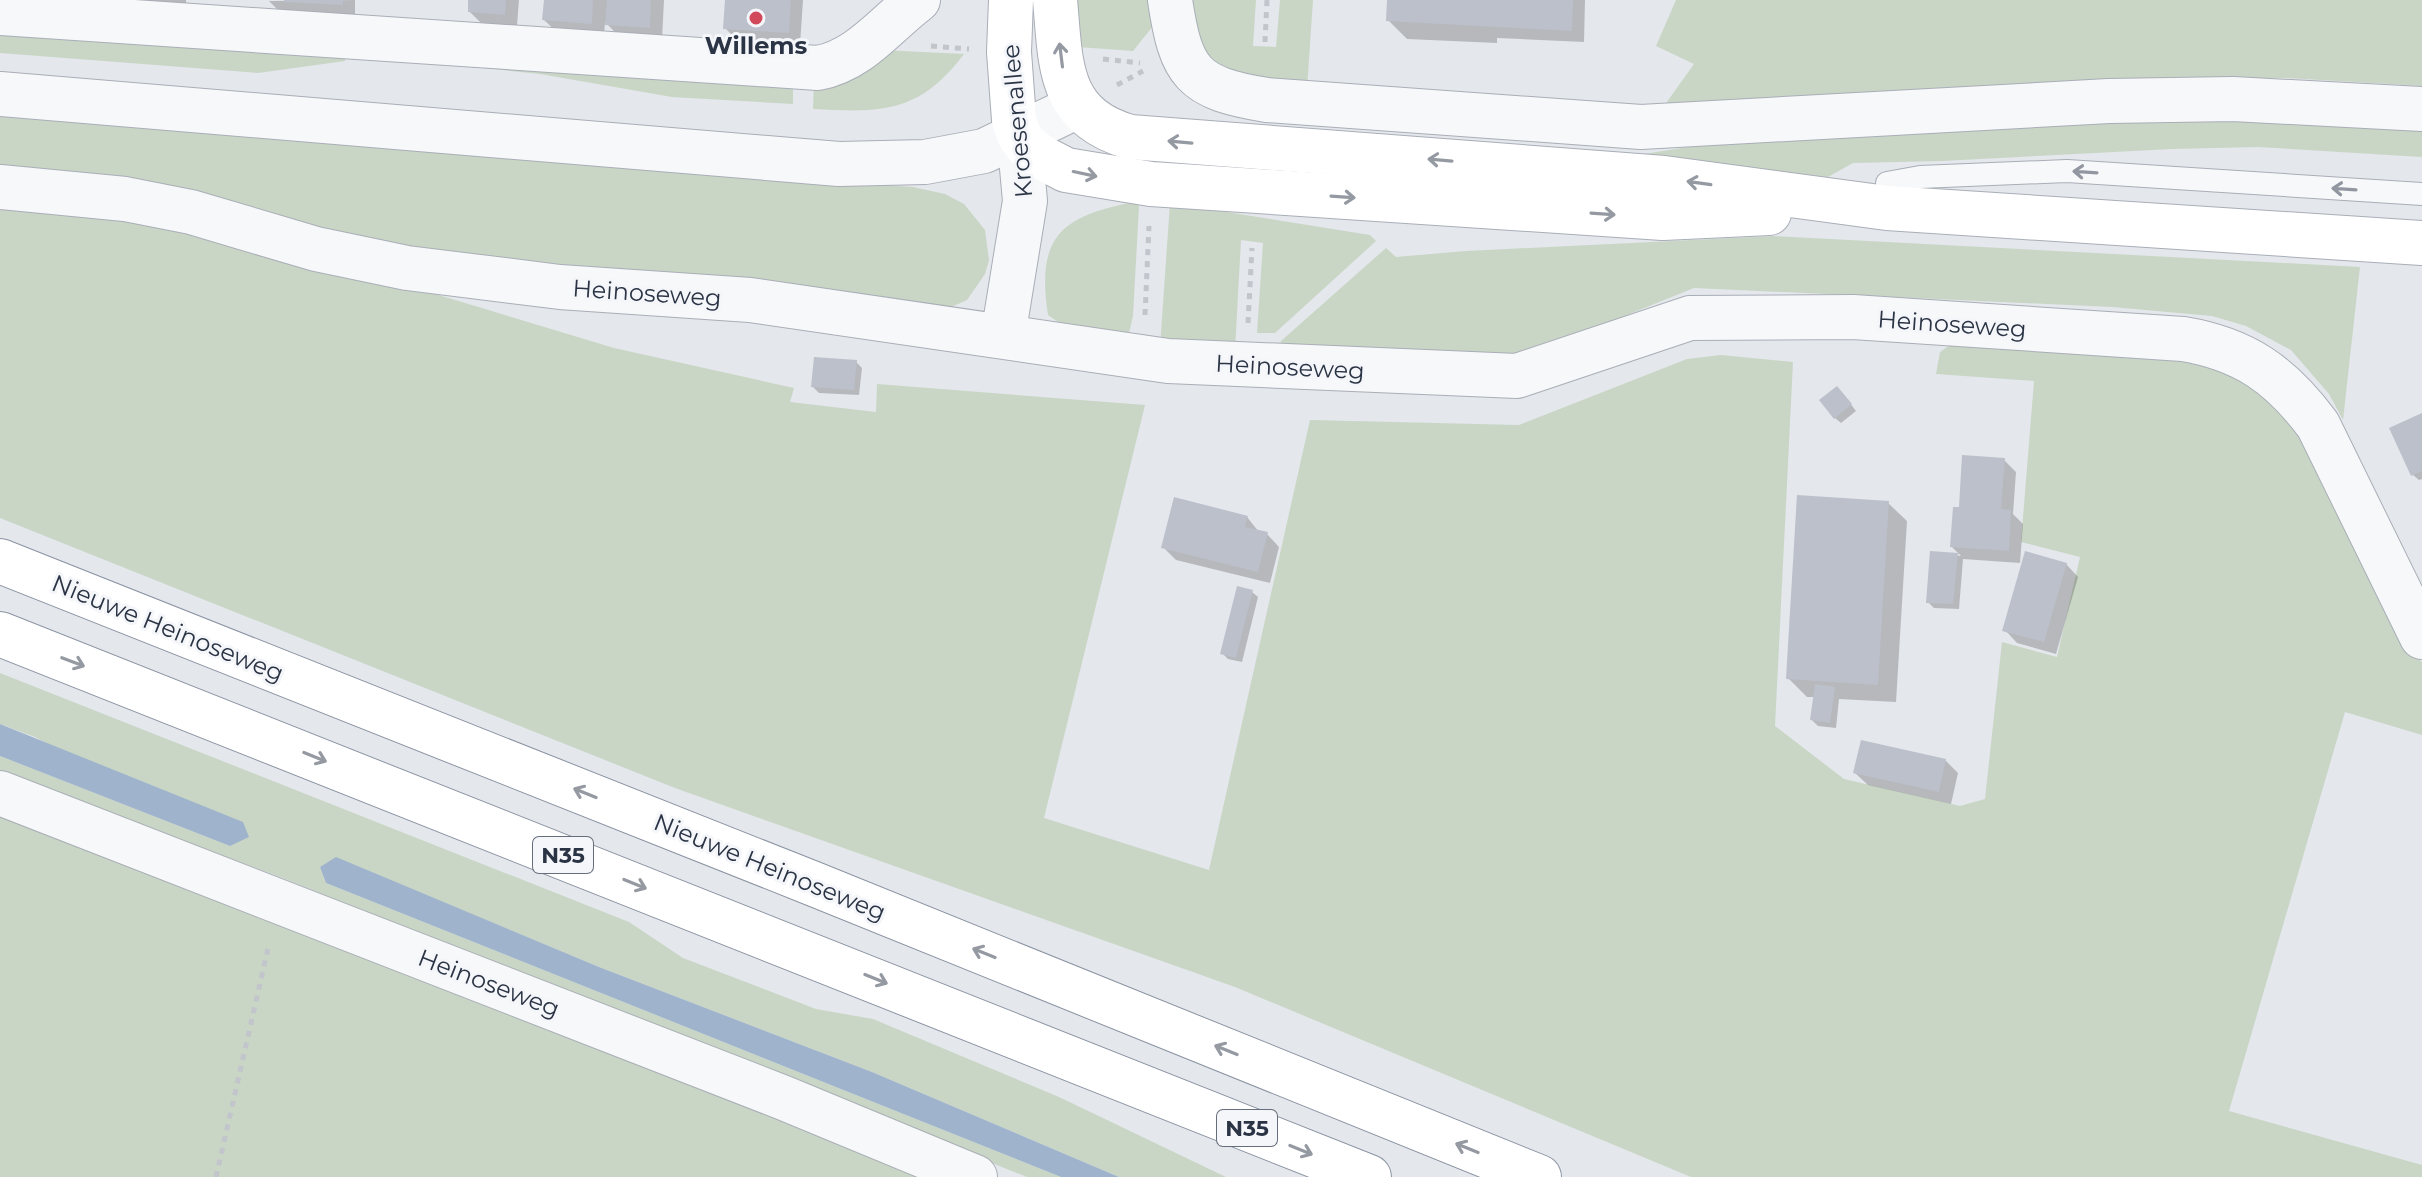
<svg xmlns="http://www.w3.org/2000/svg" width="2422" height="1177" font-family="Montserrat,sans-serif">
<style>
.green{fill:#c9d6c5}
.water{fill:#9fb4cc}
.shadow{fill:#0003}
.building{fill:#bbc0ca}
.lines{fill:none;stroke-linecap:round;stroke-linejoin:round}
.lane-casing{stroke:#a9aeb7;stroke-width:24}
.street-casing{stroke:#a9aeb7;stroke-width:46}
.secondary-casing{stroke:#a9aeb7;stroke-width:46}
.highway-casing{stroke:#8b94a3;stroke-width:46}
.path{stroke:#c2c5cb;stroke-width:5;stroke-dasharray:6 6;stroke-linecap:butt}
.lane{stroke:#f7f8fa;stroke-width:22}
.street{stroke:#f7f8fa;stroke-width:44}
.secondary{stroke:#fff;stroke-width:44}
.highway{stroke:#fff;stroke-width:44}
.oneway{stroke:#959aa2}
.oneway2{stroke:#9196a0}
.poi-dot{fill:#d1495b;stroke:#f4f6f9;stroke-width:3}
.labels{text-anchor:middle;dominant-baseline:central;stroke-width:6;stroke-linejoin:round;paint-order:stroke}
.shield{fill:#f4f6f9;stroke:#676e7b;stroke-width:2}
.shield-label{font-size:22px;font-weight:bold;fill:#2b3445}
.poi-label{font-size:24px;font-weight:bold;fill:#2b3445;stroke:#f4f6f9}
.street-label{font-size:24px;fill:#2b3445;stroke:#f4f6f9}
</style>
<rect width="100%" height="100%" fill="#e4e7ec"/>
<g class="green">
<path d="M1070,0H1151L1153,26L1133,51L1078,47Z"/>
<path d="M1186,0H1256L1253,46L1276,47L1280,0H1313L1307,89C1271,80 1220,78 1199,43C1192,31 1190,13 1186,0Z"/>
<path d="M1676,0H2422V86L2287,78L2146,79L1664,106L1694,64L1656,46Z"/>
<path d="M0,24L346,48L345,61L258,73L0,53Z"/>
<path d="M881,50L964,54C920,113 881,113 813,109L814,80Z"/>
<path d="M425,62L793,78V104L672,97L540,74Z"/>
<path d="M0,105L723,174L913,187L945,194L964,204L985,230L989,260L985,274L967,300L949,308L407,247L0,168Z"/>
<path d="M2148,118L2422,125V157L2258,147L2172,149L1942,161L1853,163L1828,177L1619,158L1688,147Z"/>
<path d="M1135,202L1139,206L1133,316L1129,333L1122,340L1074,333L1048,315C1036,237 1060,216 1135,202Z"/>
<path d="M1170,203L1370,235L1376,241L1275,333H1257L1263,243L1241,240L1235,350L1160,347Z"/>
<path d="M0,205L92,212L402,284L614,348L794,388L790,402L876,412L877,384L1145,405L1044,818L1209,870L1310,420L1519,425L1687,359L1721,355L1793,362L1775,726L1844,779L1960,806L1985,799L2002,642L2057,657L2080,557L2021,542L2034,381L1936,374L1940,352L1957,340L2178,354L2225,366L2291,414L2417,657L2422,662V735L2345,712L2229,1111L2422,1165V1177H1691L1235,987L675,788L0,518Z"/>
<path d="M1774,236L2360,267L2343,420L2329,394L2291,350L2246,326L2212,316L2112,307L1694,288L1545,348L1505,357L1278,352L1281,341L1386,248L1396,257L1466,251Z"/>
<path d="M0,673L629,922L683,958L816,1009L873,1019L1059,1097L1226,1177H1119L872,1072L599,967L336,858L320,867L326,883L1061,1177H1027L285,879L0,772V756L230,846L35,737L0,724Z"/>
<path d="M0,817L929,1177H0Z"/>
</g>
<g class="water">
<path d="M0,724L243,822L249,837L230,846L0,756Z"/>
<path d="M336,857L599,967L872,1072L1119,1177H1061L326,883L320,867Z"/>
</g>
<g class="shadow">
<path d="M122,0H186V5Z"/>
<path d="M355,0V17L281,13L269,1Z"/>
<path d="M470,0H519L517,26L482,24L470,12Z"/>
<path d="M546,0H664L662,40L620,37L605,22L604,36L557,32L544,20Z"/>
<path d="M727,0H803L800,45L738,41L725,28Z"/>
<path d="M1389,0H1585L1584,42L1497,38V43L1407,39L1388,20Z"/>
<path d="M856,362L862,368L859,395L819,393L813,387Z"/>
<path d="M1843,394L1856,411L1841,423L1835,418Z"/>
<path d="M2422,415V479L2419,480L2413,475Z"/>
<path d="M2004,460L2016,472L2013,514L2023,524L2020,563L1963,559L1959,609L1934,608L1928,602L1932,553L1961,556L1952,547Z"/>
<path d="M1888,503L1907,521L1896,702L1839,699L1836,728L1818,726L1812,720L1815,697H1807L1788,678Z"/>
<path d="M1247,517L1259,532L1267,534L1279,547L1270,583L1176,560L1163,547Z"/>
<path d="M2066,564L2078,577L2056,654L2017,643L2005,630Z"/>
<path d="M1252,592L1258,597L1242,662L1228,659L1222,653Z"/>
<path d="M1945,760L1958,773L1951,804L1868,785L1855,773Z"/>
</g>
<g class="building">
<path d="M284,0H343V5L284,2Z"/>
<path d="M468,0H506L505,15L468,12Z"/>
<path d="M544,0H593L592,24L542,20Z"/>
<path d="M607,0H651L650,28L605,25Z"/>
<path d="M725,0H791L789,33L723,29Z"/>
<path d="M1387,0H1573L1572,31L1386,21Z"/>
<path d="M814,357L857,360L854,390L811,387Z"/>
<path d="M1837,386L1852,404L1834,419L1819,400Z"/>
<path d="M2422,413V471L2411,476L2389,428Z"/>
<path d="M1962,455L2005,458L2001,509L2011,510L2009,551L1950,547L1953,507H1959Z"/>
<path d="M1797,495L1889,501L1878,685L1786,679Z"/>
<path d="M1174,497L1248,516L1245,527L1268,532L1258,572L1161,548Z"/>
<path d="M1930,551L1958,553L1953,604L1926,603Z"/>
<path d="M2025,551L2067,563L2044,642L2002,631Z"/>
<path d="M1237,586L1253,590L1236,658L1220,654Z"/>
<path d="M1815,684L1835,687L1830,723L1810,720Z"/>
<path d="M1861,740L1946,759L1939,792L1853,773Z"/>
</g>
<g class="lines">
<g class="lane-casing">
<path id="lane" d="M1887,208V183L1920,177L2067,171L2422,194"/>
</g>
<g class="street-casing">
<g id="street">
<path d="M1170,0C1181,73 1192,88 1267,100L1641,127L2109,101L2233,99L2422,109"/>
<path d="M0,13L818,68C860,60 885,25 918,0"/>
<path d="M0,94L839,164L925,162L984,151L1078,106"/>
<path d="M0,187L125,199L191,212L316,249L407,268L560,287L750,300L1168,361L1517,376L1690,318L1853,317L2183,339C2244,349 2281,375 2318,425L2422,637"/>
<path d="M1003,336L1025,201L1019,135"/>
<path d="M0,793L784,1098L975,1177"/>
</g>
</g>
<g class="secondary-casing">
<g id="secondary">
<path d="M1011,0L1009,52L1014,120L1019,135L1026,145L1041,157L1066,170L1151,184L1663,218L1769,213"/>
<path d="M1055,0C1061,64 1057,116 1130,137L1664,178L1887,208L2422,243"/>
</g>
</g>
<g class="highway-casing">
<g id="highway">
<path d="M0,561L814,884L1539,1177"/>
<path d="M0,634L1369,1177"/>
</g>
</g>
<g class="path">
<path d="M1265,42L1267,0"/>
<path d="M931,46L969,49"/>
<path d="M1103,59L1140,63"/>
<path d="M1117,85L1143,71"/>
<path d="M1145,315L1149,226"/>
<path d="M1248,323L1252,248"/>
<path d="M216,1177L269,944"/>
</g>
<use href="#lane" class="lane"/>
<use href="#street" class="street"/>
<use href="#secondary" class="secondary"/>
<use href="#highway" class="highway"/>
</g>
<defs><path id="oneway-shaft" d="M-6 0H5M1.5-3L5.5 0L1.5 3" fill="none" stroke-width="1.6" stroke-linecap="round" stroke-linejoin="round" transform="scale(2)"/></defs>
<g class="oneway">
<use href="#oneway-shaft" transform="translate(1061 55) rotate(-97)"/>
<use href="#oneway-shaft" transform="translate(1180 142) rotate(-175)"/>
<use href="#oneway-shaft" transform="translate(1440 160) rotate(-175)"/>
<use href="#oneway-shaft" transform="translate(1085 174) rotate(12)"/>
<use href="#oneway-shaft" transform="translate(1699 183) rotate(-172)"/>
<use href="#oneway-shaft" transform="translate(1343 197) rotate(4)"/>
<use href="#oneway-shaft" transform="translate(1603 214) rotate(4)"/>
<use href="#oneway-shaft" transform="translate(73 662) rotate(21)"/>
<use href="#oneway-shaft" transform="translate(315 757) rotate(22)"/>
<use href="#oneway-shaft" transform="translate(585 793) rotate(-158)"/>
<use href="#oneway-shaft" transform="translate(635 884) rotate(22)"/>
<use href="#oneway-shaft" transform="translate(984 953) rotate(-158)"/>
<use href="#oneway-shaft" transform="translate(876 979) rotate(22)"/>
<use href="#oneway-shaft" transform="translate(1226 1050) rotate(-158)"/>
<use href="#oneway-shaft" transform="translate(1467 1148) rotate(-158)"/>
<use href="#oneway-shaft" transform="translate(1301 1150) rotate(22)"/>
</g>
<g class="oneway2">
<use href="#oneway-shaft" transform="translate(2085 172) rotate(-176)"/>
<use href="#oneway-shaft" transform="translate(2344 189) rotate(-176)"/>
</g>
<circle class="poi-dot" cx="756" cy="18" r="8"/>
<g class="labels">
<g class="shield">
<rect x="533" y="837" width="60" height="36" rx="6"/>
<rect x="1217" y="1110" width="60" height="36" rx="6"/>
</g>
<g class="shield-label">
<text x="563" y="855">N35</text>
<text x="1247" y="1128">N35</text>
</g>
<g class="poi-label">
<text x="756" y="45">Willems</text>
</g>
<g class="street-label">
<text transform="translate(1017 121) rotate(-95)">Kroesenallee</text>
<text transform="translate(647 293) rotate(4)">Heinoseweg</text>
<text transform="translate(1952 324) rotate(4)">Heinoseweg</text>
<text transform="translate(1290 367) rotate(3)">Heinoseweg</text>
<text transform="translate(168 628) rotate(22)">Nieuwe Heinoseweg</text>
<text transform="translate(770 867) rotate(22)">Nieuwe Heinoseweg</text>
<text transform="translate(489 983) rotate(21)">Heinoseweg</text>
</g>
</g>
</svg>
